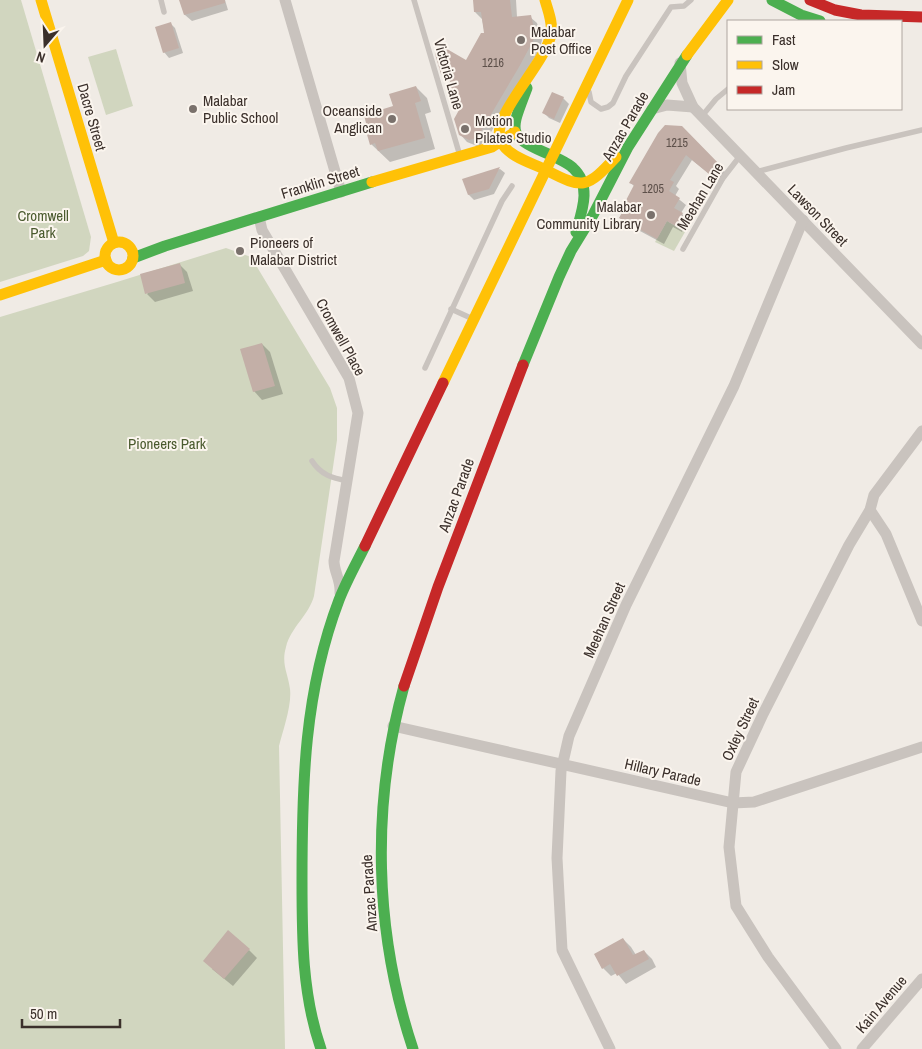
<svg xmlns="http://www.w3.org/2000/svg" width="922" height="1049" font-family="'Archivo Narrow',sans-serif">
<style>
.green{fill:#d1d6bf}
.shadow{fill:#0003}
.building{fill:#c3afa7}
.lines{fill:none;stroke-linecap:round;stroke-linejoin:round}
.lane{stroke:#c9c3be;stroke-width:5.5}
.street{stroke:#c9c3be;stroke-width:11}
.fast{stroke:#4caf50;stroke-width:11}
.slow{stroke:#ffc107;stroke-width:11}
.jam{stroke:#c62828;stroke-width:11}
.poi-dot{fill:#7a716c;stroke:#fbf5ee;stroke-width:2}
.labels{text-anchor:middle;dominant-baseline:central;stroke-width:4;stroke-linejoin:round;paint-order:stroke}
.number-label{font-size:12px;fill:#5d504a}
.poi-label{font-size:15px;fill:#3b302b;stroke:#fbf5ee;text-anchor:start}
.street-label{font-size:15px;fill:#3b302b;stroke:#fbf5ee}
.park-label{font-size:15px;fill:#4a5a2e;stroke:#fbf5ee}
</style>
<rect width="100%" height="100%" fill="#f0ebe5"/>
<g class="green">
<path d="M0,0H21L91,237L89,251L83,256L0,282Z"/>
<path d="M116,49L133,106L106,115L88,57Z"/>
<path d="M667,221L685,232L674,251L655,242Z"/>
<path d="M226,248L251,257L330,388L337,408V440L314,596C309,615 291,627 286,647C281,664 288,673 290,689C292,705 283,730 279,746L285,1049H0V317L117,282Z"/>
</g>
<g class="shadow">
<path d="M180,0H225L228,10L192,21L185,15Z"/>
<path d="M474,0H516L517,17H530L537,23L542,40L540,48L487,139L485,138L481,145L477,146L467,142L460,134V111L455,107L460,98L453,91L451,82L442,73L467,62L485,34L482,19L475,12Z"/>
<path d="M170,23L175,28L183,53L169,58L164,52Z"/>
<path d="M416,87L427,98L431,112L425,114L435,149L390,162L371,144L394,107Z"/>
<path d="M553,93L563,98L569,104L560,123L549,118L544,113Z"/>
<path d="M681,128L728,175L722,184L692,160L676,186L679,189L675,196L686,205L681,213L688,220L682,232L673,227L664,244L627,224L621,218L635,187L630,182Z"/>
<path d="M500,169L505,173L494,194L474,200L469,195L464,179Z"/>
<path d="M179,264L187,272L193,291L155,302L147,294Z"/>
<path d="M262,344L270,352L283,394L262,400L254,391Z"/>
<path d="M623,939L631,947L636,955L644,951L652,959L656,967L626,984L617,973L611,976L603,968Z"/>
<path d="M249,950L257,958L233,986L212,969Z"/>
</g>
<g class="building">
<path d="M179,0H225V3L184,15Z"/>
<path d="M473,0H510L512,17L531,15L535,33L533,41L519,67L480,133L478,132L474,139L469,140L459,135L454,119L459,110L454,107L460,96L452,92L453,89L448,85L451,80L441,74L435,54L440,45L466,60L481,33H484L481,12H474Z"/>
<path d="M171,22L179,48L163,53L155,27Z"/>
<path d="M416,86L421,101L415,103L425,138L378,151L375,143L370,145L364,124L366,123L364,115L393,106L389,94Z"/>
<path d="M552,92L564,97L554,119L542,113Z"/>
<path d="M665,125L682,126L723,168L715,179L686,155L670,180L674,182L669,191L680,198L674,208L683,213L676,226L667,221L657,239L619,218L625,207L623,206L634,185L629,183L658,133Z"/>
<path d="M500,167L489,189L468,195L462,179Z"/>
<path d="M180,263L185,283L145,294L140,274Z"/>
<path d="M262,343L275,386L253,392L240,349Z"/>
<path d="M228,930L250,949L224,979L203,961Z"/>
<path d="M623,938L633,955L644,950L649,959L617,976L610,964L602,969L594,954Z"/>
</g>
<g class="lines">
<g class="lane">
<path d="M161,0L164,12"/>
<path d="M414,0L460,156"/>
<path d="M589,92L591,102L601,109L608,107L613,103L626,76L671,7L684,6L691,0"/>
<path d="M702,116L716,99L728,89"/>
<path d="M756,172L846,148L922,130"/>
<path d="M683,249L723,178L740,156"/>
<path d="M451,309L473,319"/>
<path d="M425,368L502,201L512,186"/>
<path d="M312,461C321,475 332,478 348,481"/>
</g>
<g class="street">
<path d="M285,0L341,192"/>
<path d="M680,63L682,83L693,107L922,344"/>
<path d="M652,109L667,105L693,107"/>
<path d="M259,217L262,230L349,378L358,413L334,561C334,572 341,580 340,593"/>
<path d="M870,510L886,534L922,621"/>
<path d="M393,726L733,803L754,802L922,747"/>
<path d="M610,1049L562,950L557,858L561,771L569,736L626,605L734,386L803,220"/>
<path d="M836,1049L768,957L736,906L729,847L736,772L763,714L849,545L870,510L874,495L922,431"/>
<path d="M862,1049L922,979"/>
</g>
<g class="fast">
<path d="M772,0L801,15L820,21"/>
<path d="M527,88C510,133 505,136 553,156"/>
<path d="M553,156C560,160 568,163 573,168C592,185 582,211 576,232"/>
<path d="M133,258L165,246L372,182"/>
<path d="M523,365L559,277L571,251L593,215L628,147L687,55"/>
<path d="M404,686C371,805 374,932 413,1049"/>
<path d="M321,1049C302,994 302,938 302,880C302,784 304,692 339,600C346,582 356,564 365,546"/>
</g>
<g class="slow">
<path d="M41,0L114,243"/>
<path d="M545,0C548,11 553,22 551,34C546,64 488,118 501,142C509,157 532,163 546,170"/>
<path d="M687,55L728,0"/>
<path d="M546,170C584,190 587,188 616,157"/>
<path d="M372,182L492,147L515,132"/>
<circle cx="119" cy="256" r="14"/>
<path d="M0,295L106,260"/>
<path d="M443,383L628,0"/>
</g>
<g class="jam">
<path d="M810,0L835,10L861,15L922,17"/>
<path d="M365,546L443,383"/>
<path d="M404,686L438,587L523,365"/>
</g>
</g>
<g class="poi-dot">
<circle cx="521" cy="40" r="5"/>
<circle cx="193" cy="109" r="5"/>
<circle cx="392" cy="119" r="5"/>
<circle cx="465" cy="129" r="5"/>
<circle cx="651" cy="215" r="5"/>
<circle cx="240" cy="251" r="5"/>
</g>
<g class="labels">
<g class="number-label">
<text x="493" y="63">1216</text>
<text x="677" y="143">1215</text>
<text x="653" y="189">1205</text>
</g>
<g class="poi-label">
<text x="531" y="31">Malabar<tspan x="531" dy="17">Post Office</tspan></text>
<text x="203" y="100">Malabar<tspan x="203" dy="17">Public School</tspan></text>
<text x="382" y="110" text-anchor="end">Oceanside<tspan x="382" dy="17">Anglican</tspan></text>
<text x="475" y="120">Motion<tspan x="475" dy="17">Pilates Studio</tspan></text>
<text x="641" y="206" text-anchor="end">Malabar<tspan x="641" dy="17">Community Library</tspan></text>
<text x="250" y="242">Pioneers of<tspan x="250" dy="17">Malabar District</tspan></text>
</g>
<g class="street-label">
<text transform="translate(449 74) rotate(74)">Victoria Lane</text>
<text transform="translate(92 117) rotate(74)">Dacre Street</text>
<text transform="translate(625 126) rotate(-60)">Anzac Parade</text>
<text transform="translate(320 182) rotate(-17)">Franklin Street</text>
<text transform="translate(700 196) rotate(-59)">Meehan Lane</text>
<text transform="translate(818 215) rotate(46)">Lawson Street</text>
<text transform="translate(341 337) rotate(61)">Cromwell Place</text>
<text transform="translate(456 495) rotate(-70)">Anzac Parade</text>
<text transform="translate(604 620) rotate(-66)">Meehan Street</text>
<text transform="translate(740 729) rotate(-65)">Oxley Street</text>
<text transform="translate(663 772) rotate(13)">Hillary Parade</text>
<text transform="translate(369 893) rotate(-94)">Anzac Parade</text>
<text transform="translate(881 1004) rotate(-50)">Kain Avenue</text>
</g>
<g class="park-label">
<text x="43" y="215">Cromwell<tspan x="43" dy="17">Park</tspan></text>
<text x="167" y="443">Pioneers Park</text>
</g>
</g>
<rect x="727" y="20" width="175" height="90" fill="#fbf5ee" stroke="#aea6a0"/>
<rect x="737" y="36" width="25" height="8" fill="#4caf50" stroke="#aea6a0"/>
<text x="772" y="45" font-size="15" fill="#3b302b">Fast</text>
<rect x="737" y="61" width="25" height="8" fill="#ffc107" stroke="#aea6a0"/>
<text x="772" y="70" font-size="15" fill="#3b302b">Slow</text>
<rect x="737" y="86" width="25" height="8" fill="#c62828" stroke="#aea6a0"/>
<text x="772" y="95" font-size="15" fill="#3b302b">Jam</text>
<g transform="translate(45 45) rotate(199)" stroke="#fbf5ee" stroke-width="4" paint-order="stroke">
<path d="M0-4L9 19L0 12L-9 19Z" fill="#3b302b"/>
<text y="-8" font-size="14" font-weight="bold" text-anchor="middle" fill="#3b302b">N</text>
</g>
<path d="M22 1019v8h98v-8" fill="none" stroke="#3b302b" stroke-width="2.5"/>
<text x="30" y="1019" font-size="15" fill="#3b302b" stroke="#fbf5ee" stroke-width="4" paint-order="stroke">50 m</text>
</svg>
